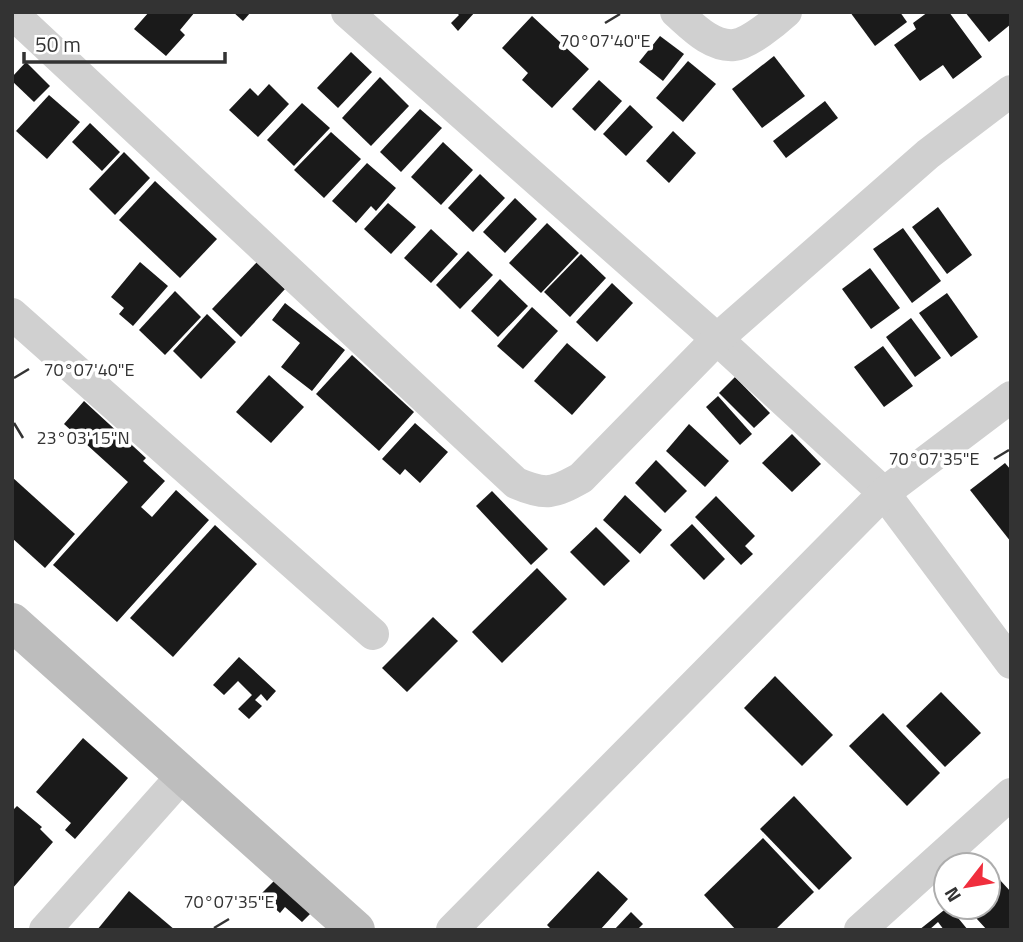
<svg xmlns="http://www.w3.org/2000/svg" width="1023" height="942" font-family="'Titillium Web',sans-serif">
<style>
.building{fill:#1a1a1a}
.lines{fill:none;stroke-linecap:round;stroke-linejoin:round}
.street{stroke:#d0d0d0;stroke-width:32}
.secondary{stroke:#bdbdbd;stroke-width:38}
.ticks{fill:none;stroke:#333;stroke-width:2.5}
.ticks-label{font-size:18px;text-anchor:middle;fill:#333;stroke:#fff;stroke-width:7;stroke-linejoin:round;paint-order:stroke}
</style>
<rect width="100%" height="100%" fill="#fff"/>
<g class="building">
<path d="M149,12H195L180,30L185,35L166,56L134,29Z"/>
<path d="M233,12H251L243,21Z"/>
<path d="M456,12H475L458,31L451,23L459,15Z"/>
<path d="M850,12H900L907,22L875,46Z"/>
<path d="M928,12H949L982,57L953,79L943,65L920,81L894,45L916,29L913,23Z"/>
<path d="M965,12H1011V24L989,42Z"/>
<path d="M532,16L589,69L552,108L522,80L528,73L502,48Z"/>
<path d="M660,36L684,54L663,81L639,62Z"/>
<path d="M351,52L372,72L338,108L317,88Z"/>
<path d="M774,56L805,96L762,128L732,89Z"/>
<path d="M688,61L716,84L683,122L656,98Z"/>
<path d="M26,62L50,86L34,102L12,81V77Z"/>
<path d="M380,77L409,106L371,146L342,118Z"/>
<path d="M599,80L622,101L595,131L572,109Z"/>
<path d="M269,84L289,104L258,137L229,110L250,88L258,96Z"/>
<path d="M49,95L80,122L47,159L16,131Z"/>
<path d="M825,101L838,118L786,158L773,141Z"/>
<path d="M302,103L330,128L294,166L267,140Z"/>
<path d="M630,105L653,127L626,156L603,134Z"/>
<path d="M420,109L442,128L401,172L380,152Z"/>
<path d="M90,123L120,152L102,171L72,142Z"/>
<path d="M673,131L696,153L669,183L646,161Z"/>
<path d="M331,132L361,159L324,198L294,170Z"/>
<path d="M443,142L473,170L441,205L411,177Z"/>
<path d="M124,152L150,178L115,215L89,189Z"/>
<path d="M367,163L396,188L376,211L371,206L356,223L332,201Z"/>
<path d="M480,174L505,198L473,232L448,208Z"/>
<path d="M155,181L217,239L180,278L119,220Z"/>
<path d="M515,198L537,219L505,253L483,232Z"/>
<path d="M388,203L416,227L391,254L364,229Z"/>
<path d="M938,207L972,255L947,274L912,227Z"/>
<path d="M547,223L579,253L541,293L509,263Z"/>
<path d="M903,228L941,281L912,303L873,249Z"/>
<path d="M431,229L458,254L431,283L404,258Z"/>
<path d="M468,251L493,275L460,309L436,285Z"/>
<path d="M581,254L606,278L570,317L544,292Z"/>
<path d="M140,262L168,286L133,326L119,314L124,308L111,297Z"/>
<path d="M257,262L285,289L241,337L212,309Z"/>
<path d="M870,268L900,308L871,329L842,289Z"/>
<path d="M500,279L528,306L498,337L471,311Z"/>
<path d="M612,283L633,303L597,342L576,322Z"/>
<path d="M175,291L201,317L165,355L139,330Z"/>
<path d="M947,293L978,337L951,357L919,313Z"/>
<path d="M285,303L345,350L312,391L281,367L300,343L272,320Z"/>
<path d="M532,307L558,331L523,369L497,346Z"/>
<path d="M207,314L236,342L201,379L173,351Z"/>
<path d="M911,318L941,358L915,377L886,337Z"/>
<path d="M567,343L606,377L572,415L534,381Z"/>
<path d="M883,346L913,386L884,407L854,367Z"/>
<path d="M352,355L414,412L379,451L316,394Z"/>
<path d="M269,375L304,407L271,443L236,412Z"/>
<path d="M735,377L770,413L754,428L719,393Z"/>
<path d="M718,396L752,434L740,445L706,407Z"/>
<path d="M84,401L146,458L143,461L165,481L141,507L152,517L176,490L209,520L117,622L53,565L128,482L64,424Z"/>
<path d="M415,423L448,452L420,483L405,469L400,475L382,459Z"/>
<path d="M689,424L729,461L705,487L666,451Z"/>
<path d="M792,434L821,464L792,492L762,463Z"/>
<path d="M656,460L687,491L665,513L635,483Z"/>
<path d="M1005,463L1011,470V542L970,490Z"/>
<path d="M12,477L75,534L45,568L12,538Z"/>
<path d="M492,491L548,549L531,565L476,506Z"/>
<path d="M625,495L662,530L640,554L603,520Z"/>
<path d="M716,496L755,536L745,546L753,554L741,565L695,517Z"/>
<path d="M692,524L725,559L704,580L670,545Z"/>
<path d="M215,525L257,564L173,657L130,618Z"/>
<path d="M596,527L630,561L604,586L570,552Z"/>
<path d="M537,568L567,599L502,663L472,632Z"/>
<path d="M433,617L458,641L407,692L382,668Z"/>
<path d="M239,657L276,691L267,701L261,694L255,700L262,706L249,719L238,709L252,695L238,681L224,695L213,685Z"/>
<path d="M775,676L833,735L802,766L744,708Z"/>
<path d="M941,692L981,733L945,767L906,726Z"/>
<path d="M883,713L940,773L907,806L849,746Z"/>
<path d="M83,738L128,778L75,839L65,830L71,823L36,792Z"/>
<path d="M794,796L852,858L819,890L760,829Z"/>
<path d="M17,806L42,827L40,829L53,842L12,889V811Z"/>
<path d="M763,838L814,892L775,930H736L704,895Z"/>
<path d="M988,867L1011,892V930H987L966,907H988Z"/>
<path d="M598,871L628,899L600,930H584L583,928L582,930H552L547,925Z"/>
<path d="M282,873L317,907L302,922L285,907L280,913L260,895Z"/>
<path d="M129,891L175,930H97Z"/>
<path d="M948,907H949L968,930H944L938,922L929,930H919Z"/>
<path d="M631,912L643,924L637,930H614Z"/>
</g>
<g class="lines">
<g class="street">
<path d="M347,12L717,339L884,493L1011,663"/>
<path d="M676,12C692,26 711,47 734,45C748,44 775,22 786,12"/>
<path d="M12,13L516,483C546,496 554,493 581,478L717,339L928,154L1011,91"/>
<path d="M12,314L373,634"/>
<path d="M45,930L183,775"/>
<path d="M452,930L884,493L1011,397"/>
<path d="M860,930L1011,794"/>
</g>
<path class="secondary" d="M12,622L356,930"/>
</g>
<path class="ticks" d="M605,23L620,14M14,378L29,369M14,423L23,438M994,459L1009,450M214,928L229,919"/>
<g class="ticks-label">
<text x="605" y="47">70°07'40"E</text>
<text x="89" y="376">70°07'40"E</text>
<text x="83" y="444">23°03'15"N</text>
<text x="934" y="465">70°07'35"E</text>
<text x="229" y="908">70°07'35"E</text>
</g>
<rect width="1023" height="942" fill="none" stroke="#333333" stroke-width="28"/>
<g transform="translate(967 886) rotate(239)"><circle r="33" fill="#ffffff" stroke="#adadad" stroke-width="2"/>
<path d="M0-5L12 26L0 18L-12 26Z" fill="#f02e3d"/>
<text y="-10" font-size="19" font-weight="bold" text-anchor="middle" fill="#333333">N</text>
</g>
<path d="M24 52v10h201v-10" fill="none" stroke="#333333" stroke-width="3.5"/>
<text x="35" y="52" font-size="21" fill="#333333" stroke="#ffffff" stroke-width="5" paint-order="stroke">50 m</text>
</svg>
